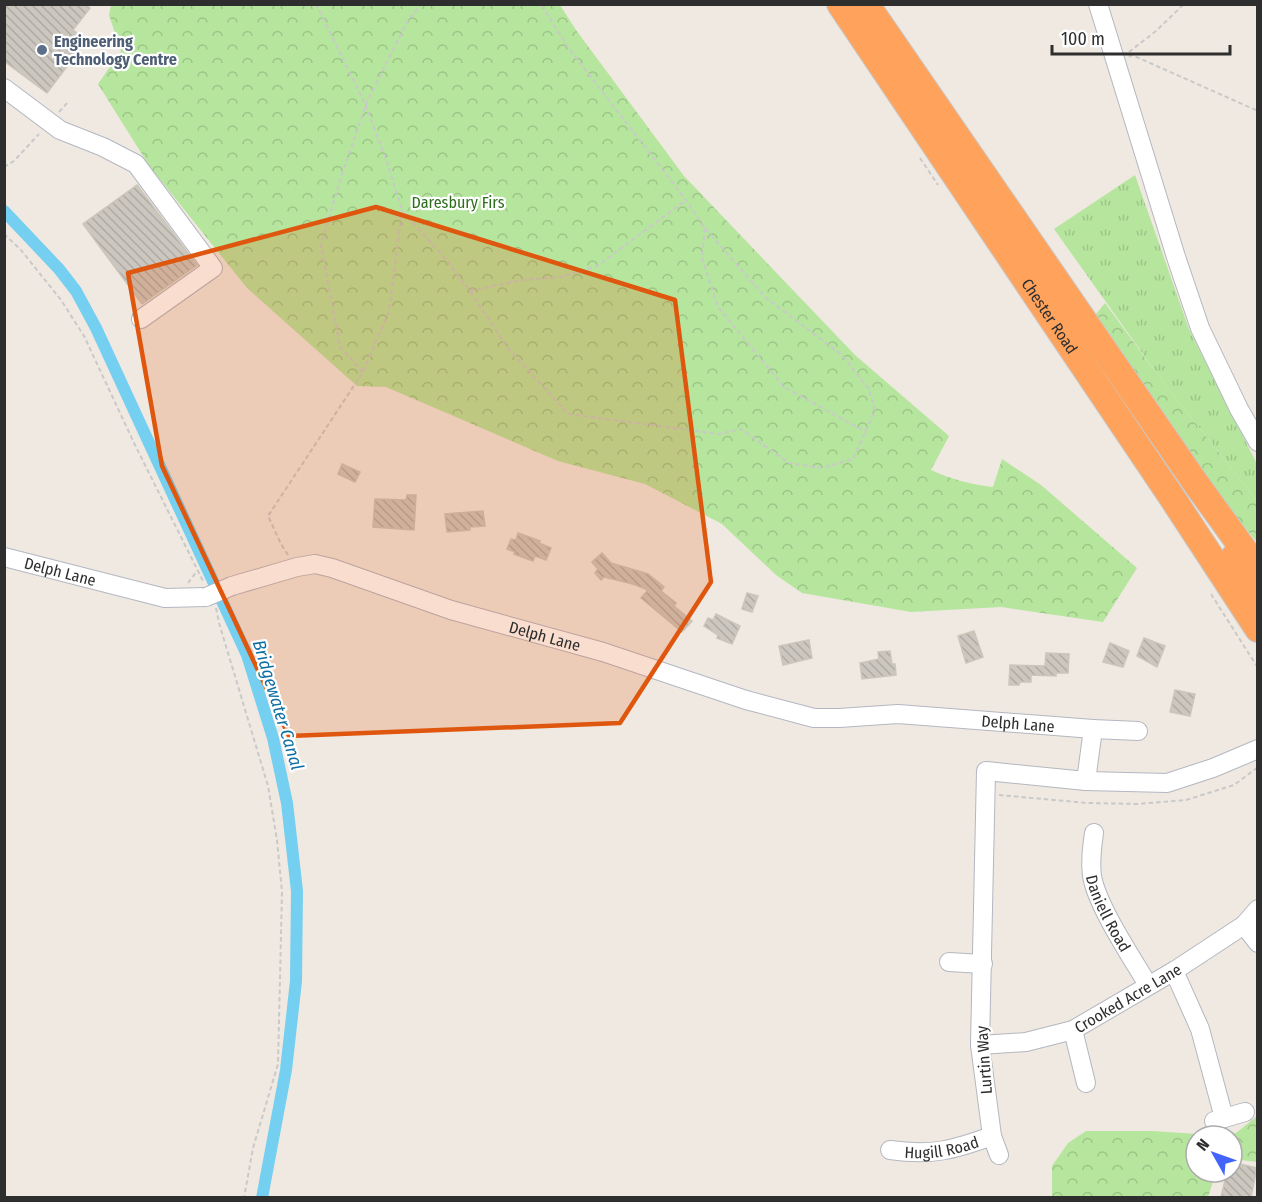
<svg xmlns="http://www.w3.org/2000/svg" width="1262" height="1202" font-family="'Fira Sans Condensed',sans-serif">
<style>
.grass{fill:url(#grass-tufts)}
.forest{fill:url(#forest-crowns)}
.lines{fill:none;stroke-linecap:round;stroke-linejoin:round}
.canal{stroke:#75cff0;stroke-width:12}
.building{fill:url(#building-back-hatch);stroke:#cbc5ba;stroke-width:1.5}
.minor-casing{stroke:#b4b7c1;stroke-width:20}
.highway-casing{stroke:#c9c9c9;stroke-width:28}
.path{stroke:#c9c9c9;stroke-width:2;stroke-dasharray:4.5 3;stroke-linecap:butt}
.minor{stroke:#fff;stroke-width:18}
.highway{stroke:#ffa35c;stroke-width:26}
.minor-bridge-casing{stroke:#b4b7c1;stroke-width:20;stroke-linecap:butt}
.minor-bridge{stroke:#fff;stroke-width:18}
.marked{fill:#df570e;fill-opacity:0.2;stroke:#df570e;stroke-width:4.5;stroke-linejoin:round}
.service-dot{fill:#5c6f8a;stroke:#fff;stroke-width:2}
.labels{text-anchor:middle;dominant-baseline:central;stroke-width:4.5;stroke-linejoin:round;paint-order:stroke}
.service-label{font-size:16px;font-weight:bold;fill:#4e5e75;stroke:#fff;text-anchor:start}
.park-label{font-size:16px;fill:#2c6e1b;stroke:#fff}
.street-label{font-size:16px;fill:#2e2e2e;stroke:#fff}
.water-label{font-size:18px;font-style:italic;fill:#0d6fa3;stroke:#fff}
</style>
<defs>
<pattern id="grass-tufts" width="24" height="20" patternUnits="userSpaceOnUse" patternTransform="scale(1.5)"><rect width="24" height="20" fill="#b6e59e"/><path d="M3 7l-1-3M5 7V3M7 7l1-3M15 17l-1-3M17 17v-4M19 17l1-3" fill="none" stroke="#9dc588"/></pattern>
<pattern id="forest-crowns" width="20" height="18" patternUnits="userSpaceOnUse" patternTransform="scale(1.5)"><rect width="20" height="18" fill="#b6e59e"/><path d="M2 6a3 3 0 1 1 6 0M12 15a3 3 0 1 1 6 0" fill="none" stroke="#9dc588"/></pattern>
<pattern id="building-back-hatch" width="6" height="6" patternUnits="userSpaceOnUse" patternTransform="scale(1.5)"><rect width="6" height="6" fill="#cbc7bf"/><path d="M-1 5l2 2M0 0l6 6M5-1l2 2" fill="none" stroke="#afaba4"/></pattern>
</defs>
<rect width="100%" height="100%" fill="#efe9e1"/>
<path class="grass" d="M1135,175L1189,329L1257,464V501L1160,378L1054,229Z"/>
<g class="forest">
<path d="M111,5H560L576,30L684,176L855,355L949,436L931,470C951,479 972,485 993,487L1002,459L1041,485L1137,568L1103,622L1001,607L911,612L802,593L776,575L722,524L645,484L558,461L386,387L357,386L247,288L150,167L98,84L121,51L109,15Z"/>
<path d="M1105,303L1160,378L1257,501V542L1221,499L1096,314Z"/>
<path d="M1257,1116V1162L1232,1159V1136H1196V1172H1216L1208,1197H1052V1166L1068,1143L1086,1131H1152L1213,1135L1236,1133Z"/>
</g>
<g class="lines">
<path class="canal" d="M4,211L59,269L76,291L96,328L247,655L273,738L287,803L297,891L296,981L286,1070L262,1198"/>
</g>
<g class="building">
<path d="M4,4H85L90,8L73,30L87,40L47,93L4,61Z"/>
<path d="M137,185L197,265L142,304L83,224Z"/>
<path d="M342,464L360,472L355,482L338,474Z"/>
<path d="M407,495H416L414,530L373,527L375,499L406,500Z"/>
<path d="M483,511L485,526L470,527V530L447,532L445,514Z"/>
<path d="M518,533L540,541L539,543L551,548L546,560L535,556L533,561L514,554L515,552L507,549L511,539L516,540Z"/>
<path d="M602,553L611,563L648,574L664,587L661,591L676,603L674,606L692,621L682,632L641,598L648,590L633,584L604,577L601,580L595,573L598,569L592,562Z"/>
<path d="M747,593L758,596L752,612L742,609Z"/>
<path d="M716,614L740,626L732,644L717,638L718,635L704,626L708,618L713,620Z"/>
<path d="M974,631L983,657L966,663L958,636Z"/>
<path d="M1144,638L1165,646L1157,667L1137,656Z"/>
<path d="M809,640L812,658L783,665L779,646Z"/>
<path d="M1110,643L1129,651L1123,667L1103,662Z"/>
<path d="M890,651L892,664H895L896,675L862,679L860,663L879,659L878,652Z"/>
<path d="M1046,653L1069,654L1068,673H1056V676L1031,675V682H1020L1019,685H1009L1010,665L1045,666Z"/>
<path d="M1175,690L1195,694L1190,716L1170,712Z"/>
<path d="M1232,1162L1257,1168L1251,1197H1221L1227,1172H1232Z"/>
</g>
<g class="lines">
<g class="minor-casing">
<g id="minor">
<path d="M1098,4L1176,257L1200,328L1239,409L1258,442"/>
<path d="M4,88L60,130L103,147L136,164L213,268L141,319"/>
<path id="s1" d="M4,557L165,598L206,597"/>
<path id="s2" d="M232,586L297,567L315,564L332,568L451,610L603,652L746,700L814,718H839L898,714L1093,729L1138,731"/>
<path d="M1086,781L1093,729"/>
<path id="s3" d="M1094,833C1092,847 1090,861 1092,876C1097,906 1132,958 1148,985"/>
<path d="M1244,925L1258,943"/>
<path d="M949,962L983,964"/>
<path d="M1174,971L1200,1029L1224,1118"/>
<path d="M1073,1030L1086,1083"/>
<path id="s4" d="M980,1045L1026,1042L1073,1030L1174,971L1244,925L1258,909"/>
<path d="M1214,1121L1245,1112"/>
<path id="s5" d="M890,1150C932,1156 953,1150 992,1136"/>
<path d="M999,1155L992,1136L980,1045L986,771L1086,781L1167,783L1213,768L1258,749"/>
</g>
</g>
<g class="highway-casing">
<g id="highway">
<path id="s6" d="M840,4L1171,496L1258,629"/>
<path d="M866,4L1197,485L1258,569"/>
<path d="M1234,557L1258,592"/>
</g>
</g>
<g class="path">
<path d="M316,4L366,106L388,165L402,210L443,256L470,291L507,347L568,414L719,434L741,429L789,463L822,468L853,459L875,411L869,389L842,355L766,298L705,228L686,200L567,46L541,4"/>
<path d="M1129,52L1156,31L1184,4"/>
<path d="M1129,57L1132,55L1258,111"/>
<path d="M59,112L68,102"/>
<path d="M920,158L938,185"/>
<path d="M4,167L14,161L39,134"/>
<path d="M705,228L702,258L718,307L784,387L866,432"/>
<path d="M4,234L21,250L61,300L84,336L135,445L203,581"/>
<path d="M470,291L522,280L561,277L597,266L685,201"/>
<path d="M363,372L340,347L321,245L342,174L367,102L407,22L421,4"/>
<path d="M288,555L281,544L268,516L363,372L389,311L402,210"/>
<path d="M188,583L197,571"/>
<path d="M1211,594L1258,668"/>
<path d="M216,608L219,623L268,786L277,840L282,892L278,1064L253,1148L244,1198"/>
<path d="M999,795L1087,803L1138,804L1186,800L1234,785L1258,767"/>
</g>
<use href="#minor" class="minor"/>
<use href="#highway" class="highway"/>
<g class="minor-bridge-casing">
<path id="minor-bridge" d="M206,597L232,586"/>
</g>
<use href="#minor-bridge" class="minor-bridge"/>
</g>
<path class="marked" d="M376,207L675,300L711,582L620,723L289,736L162,466L128,273Z"/>
<circle class="service-dot" cx="42" cy="50" r="6"/>
<g class="labels">
<g class="service-label">
<text x="54" y="41">Engineering<tspan x="54" dy="18">Technology Centre</tspan></text>
</g>
<g class="park-label">
<text x="458" y="202">Daresbury Firs</text>
</g>
<g class="street-label">
<text stroke="none"><textPath href="#s6" startOffset="376">Chester Road</textPath></text>
<text stroke="none"><textPath href="#s1" startOffset="58">Delph Lane</textPath></text>
<text stroke="none"><textPath href="#s2" startOffset="327">Delph Lane</textPath></text>
<text stroke="none"><textPath href="#s2" startOffset="813">Delph Lane</textPath></text>
<text stroke="none"><textPath href="#s3" startOffset="84">Daniell Road</textPath></text>
<text stroke="none"><textPath href="#s4" startOffset="158">Crooked Acre Lane</textPath></text>
<text transform="translate(984 1060) rotate(-94)">Lurtin Way</text>
<text stroke="none"><textPath href="#s5" startOffset="52">Hugill Road</textPath></text>
</g>
<g class="water-label">
<text transform="translate(278 705) rotate(73)">Bridgewater Canal</text>
</g>
</g>
<rect width="1262" height="1202" fill="none" stroke="#2e2e2e" stroke-width="12"/>
<g transform="translate(1214 1154) rotate(310)"><circle r="28" fill="#ffffff" stroke="#ababab" stroke-width="1.5"/>
<path d="M0-4.5L10 22L0 15L-10 22Z" fill="#4264fb"/>
<text y="-9" font-size="16" font-weight="bold" text-anchor="middle" fill="#2e2e2e">N</text>
</g>
<path d="M1052 45v9h178v-9" fill="none" stroke="#2e2e2e" stroke-width="3"/>
<text x="1061" y="45" font-size="18" fill="#2e2e2e" stroke="#ffffff" stroke-width="4.5" paint-order="stroke">100 m</text>
</svg>
